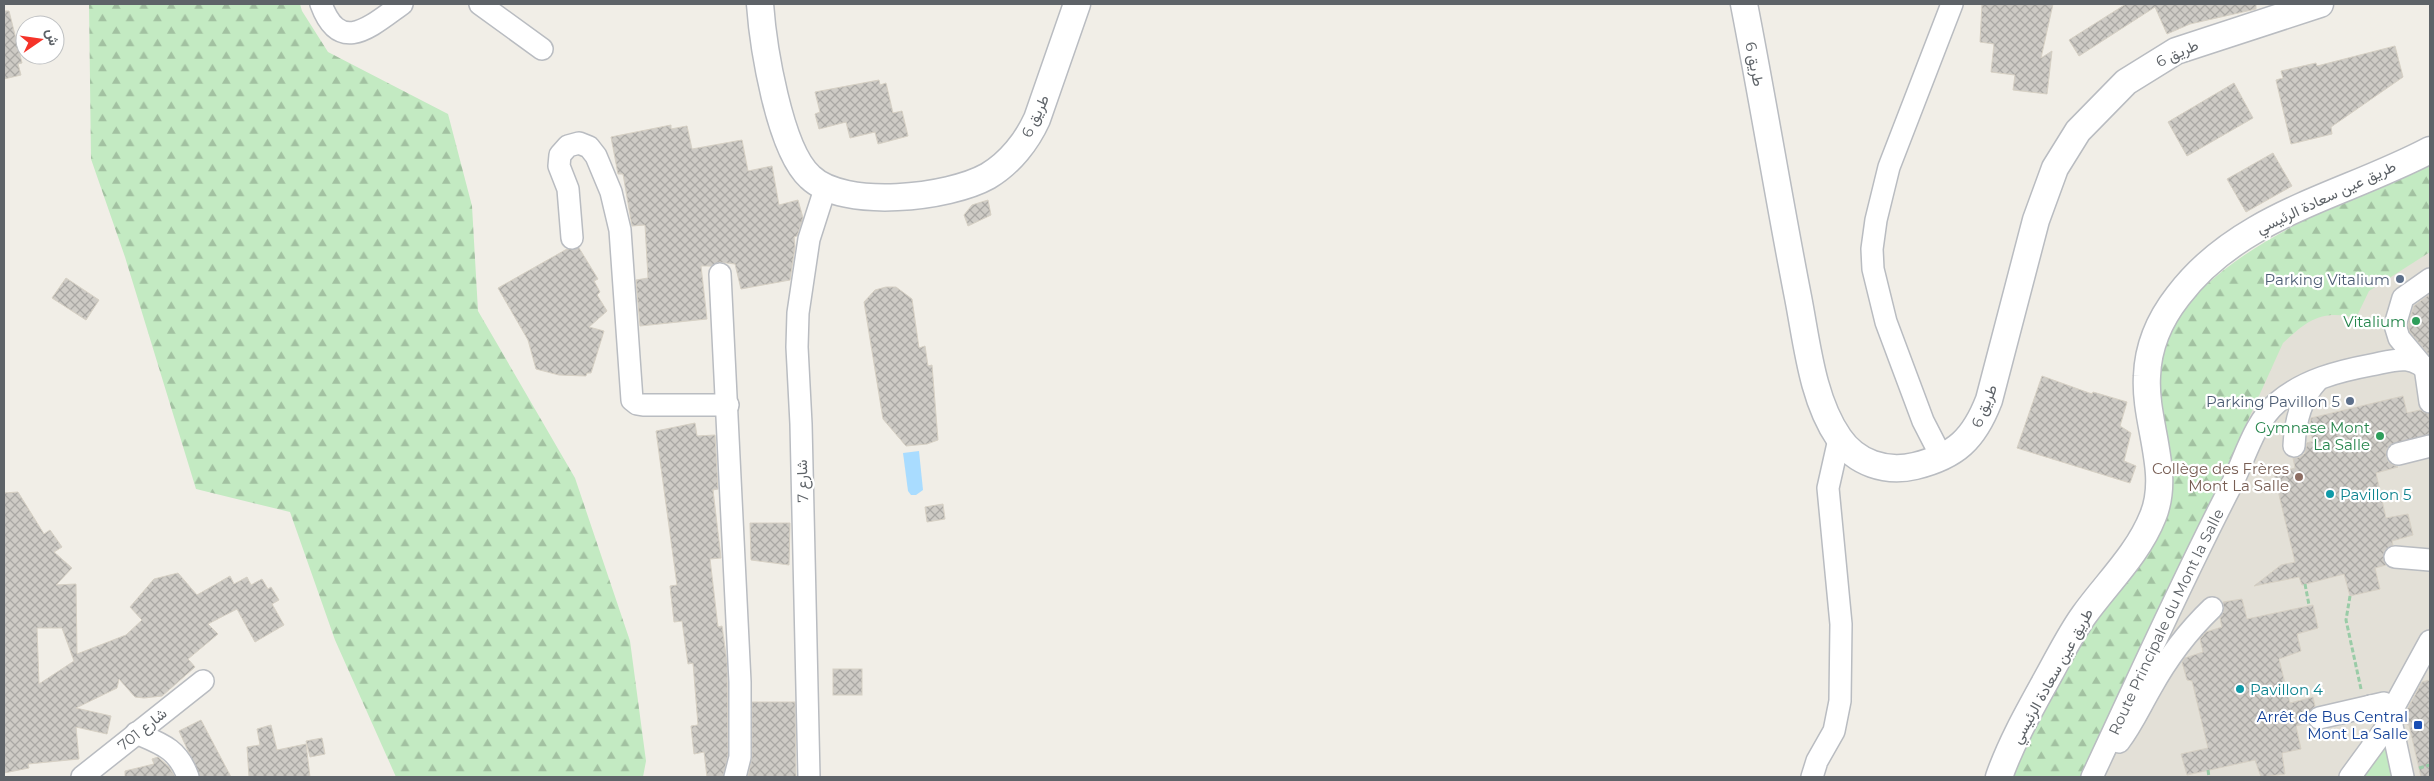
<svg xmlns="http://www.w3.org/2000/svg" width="2434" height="781" font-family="Montserrat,Vazirmatn,sans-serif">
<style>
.education{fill:#e3e0d7}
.green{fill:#c3eac2}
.forest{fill:url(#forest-firs)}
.water{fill:#a9dcff}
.building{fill:url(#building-cross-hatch);stroke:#d6d0c4;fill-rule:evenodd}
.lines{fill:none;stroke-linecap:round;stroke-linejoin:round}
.minor-casing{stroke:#b9bcc1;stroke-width:24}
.tertiary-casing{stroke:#b9bcc1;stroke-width:29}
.path{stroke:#9acca7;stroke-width:3;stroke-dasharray:5 2.5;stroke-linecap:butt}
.minor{stroke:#fff;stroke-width:21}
.tertiary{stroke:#fff;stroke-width:26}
.service-dot{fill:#5c6f8a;stroke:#fff;stroke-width:2}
.leisure-dot{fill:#2e9e5b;stroke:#fff;stroke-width:2}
.education-dot{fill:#8d6e63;stroke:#fff;stroke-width:2}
.culture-dot{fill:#0f9aa8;stroke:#fff;stroke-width:2}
.transit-dot{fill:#1a4fb4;stroke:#fff;stroke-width:2}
.labels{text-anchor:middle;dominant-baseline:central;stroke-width:4.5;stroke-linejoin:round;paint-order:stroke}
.street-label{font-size:15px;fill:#5e6368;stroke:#fff}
.service-label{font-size:15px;fill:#4e5e75;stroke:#fff;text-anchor:end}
.leisure-label{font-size:15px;fill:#27864d;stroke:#fff;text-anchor:end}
.education-label{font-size:15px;fill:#785e54;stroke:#fff;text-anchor:end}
.culture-label{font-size:15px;fill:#0d838f;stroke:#fff;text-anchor:start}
.transit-label{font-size:15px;fill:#164399;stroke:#fff;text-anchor:end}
</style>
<defs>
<pattern id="forest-firs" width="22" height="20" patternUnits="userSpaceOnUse" patternTransform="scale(1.25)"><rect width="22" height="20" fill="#c3eac2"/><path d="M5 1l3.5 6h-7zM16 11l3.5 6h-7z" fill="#a2c1a1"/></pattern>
<pattern id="building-cross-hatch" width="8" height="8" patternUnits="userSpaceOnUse" patternTransform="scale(1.25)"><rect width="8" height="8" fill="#cecbc5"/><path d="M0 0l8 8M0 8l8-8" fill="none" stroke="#aaa8a4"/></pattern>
</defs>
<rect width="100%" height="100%" fill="#f1eee7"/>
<path class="education" d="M2430,164V777H2011L2146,548L2239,260L2289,229Z"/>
<path class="green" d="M2388,740L2398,777H2361Z"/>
<g class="forest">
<path d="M89,4H300L302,11L328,52L448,114L472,206L478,311L575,478L630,641L646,761L643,777H396L335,640L290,512L196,489L125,257L91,159Z"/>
<path d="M2430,164V252L2369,291L2356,318C2321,309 2307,321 2283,343L2086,777H2011L2051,683L2146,548L2157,378C2160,361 2163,343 2172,327C2219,246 2348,201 2430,164Z"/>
</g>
<path class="water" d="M919,451L923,490L916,495H911L908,491L903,453Z"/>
<g class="building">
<path d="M1982,4H2053L2041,58L2052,51L2047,94L2013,90L2015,75L1991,72L1994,44L1980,42Z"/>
<path d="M2126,4H2256V9L2190,24L2167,34L2155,7L2079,56L2069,40Z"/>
<path d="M4,11H9L22,63L18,64L21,75L4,79Z"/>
<path d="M2395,46L2403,77L2331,127L2332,134L2291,144L2276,80L2283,78L2281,71L2316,63L2317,66Z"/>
<path d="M879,80L880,85L886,83L893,113L902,111L908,136L878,144L875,132L850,138L846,122L819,129L815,114L820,112L815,92Z"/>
<path d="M2234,83L2253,118L2187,156L2168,122Z"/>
<path d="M671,125V129L687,126L692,149L742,140L748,171L772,166L779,205L798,200L803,218L797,236L794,237L795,247L790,280L741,289L735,264L719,262L711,266H701L707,319L640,326L636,280L648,278L645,225L632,226L623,174H618L611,137Z"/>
<path d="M2273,153L2292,186L2246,212L2227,179Z"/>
<path d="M988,200L991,215L968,226L964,215L972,205Z"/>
<path d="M579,248L598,279L594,281L600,292L597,295L607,311L589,327L604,331L591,373H587L586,376L559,375L536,369L528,340L498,288L567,249Z"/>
<path d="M66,278L99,300L86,320L52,298Z"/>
<path d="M886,287H896L912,299L919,348L925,346L928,366L932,365L938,440L927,444L906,446L883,419L864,302L875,290Z"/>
<path d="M2430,294V356L2410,332L2408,325L2414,306Z"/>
<path d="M2042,376L2092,394L2093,392L2127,402L2120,426L2131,433L2124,461L2136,466L2130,483L2017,448Z"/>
<path d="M2403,396L2407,413L2420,410L2429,414L2430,434L2390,445L2386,450V457L2389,463L2398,467L2376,473L2386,518L2408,514L2413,535L2392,541L2393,545L2385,550L2383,556L2386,565L2375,568L2380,589L2350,596L2344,574L2302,585L2299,577L2254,586L2281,565L2295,562L2274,474L2295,468L2293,458L2300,457L2305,453L2307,443L2313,441L2309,428L2311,418Z"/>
<path d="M695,423L697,436L715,435L718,489L713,490L721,558L710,559L718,627L722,626L727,663L728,755L723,777H707L704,752L694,754L691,726L698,725L693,663L688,664L682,621L674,622L670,586L677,585L656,431Z"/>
<path d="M18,492L44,534L50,530L62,547L54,552L72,568L56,585L76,584L77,654L126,635L142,620L130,607L154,579L178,573L197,595L230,576L234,584L247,577L251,585L262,579L268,589L271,587L279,600L272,604L284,625L255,642L237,609L208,624L218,634L188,659L195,667L162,696L144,698L135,697L119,679L117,688L76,708L111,716L107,734L76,727L79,759L28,764L29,768L4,773V493ZM37,628H62L74,661L39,684Z"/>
<path d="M943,504L945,519L927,522L925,507Z"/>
<path d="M750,523H790L789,565L751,560Z"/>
<path d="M2242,599L2247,619L2313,605L2318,628L2297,634L2301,651L2279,659L2290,703L2313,697L2315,706L2307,714L2308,723L2296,726L2301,749L2282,753L2285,774L2261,777L2255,760L2187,775L2181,754L2208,748L2192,681L2187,680L2182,662L2185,658L2203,652L2200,639L2206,632L2222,627L2220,618L2224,611L2223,602Z"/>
<rect x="833" y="669" width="29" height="26"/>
<path d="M2430,680V777H2421L2409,725L2404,724V721L2407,710L2422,682Z"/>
<path d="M752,702H795L796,777H748L752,757Z"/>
<path d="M201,720L231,777H200L179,731Z"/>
<path d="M271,725L277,750L306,744L310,777H249L247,747L260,745L257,729Z"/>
<path d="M322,738L325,754L310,757L306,741Z"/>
<path d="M158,757L169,767L175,777H125V771L154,764L152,759Z"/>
</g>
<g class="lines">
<g class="minor-casing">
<g id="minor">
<path d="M321,4C340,56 371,26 402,4"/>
<path d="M480,4L542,49"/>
<path d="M572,238L568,189L559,166L560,155L568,146L579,143L589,147L596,156L611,192L620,230L632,400L637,404L643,405H728"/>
<path d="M720,274L740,682V757L735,777"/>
<path d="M2420,363L2399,338L2395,325L2403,298L2430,279"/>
<path d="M2425,367L2430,402"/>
<path d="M2294,446C2295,424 2301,398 2317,381"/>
<path d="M2398,454L2430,446"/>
<path d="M1942,458L1923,421L1886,322L1873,269L1872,249L1876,220L1889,167L1952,4"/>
<path d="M2395,557L2430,560"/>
<path d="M2371,706L2391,721L2403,777"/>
<path d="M2319,718L2384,703"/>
<path d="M136,733C162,744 178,749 188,777"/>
<path d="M2119,742C2132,725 2140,707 2151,688C2167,659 2188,631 2212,608"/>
<path d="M82,777L203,681"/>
<path d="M809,777L801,424L797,347L798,313L809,239L825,189"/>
<path d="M1812,777L1817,761L1834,731L1840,701L1841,624L1828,488L1839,439"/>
<path id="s1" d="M2092,777C2138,679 2182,580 2232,484C2245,458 2254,422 2278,402C2304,380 2339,371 2371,365C2396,360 2411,353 2430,373"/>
<path d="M2350,777L2391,721L2395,705L2430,641"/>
</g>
</g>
<g class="tertiary-casing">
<g id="tertiary">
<path d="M760,4C763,45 779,149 810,177C844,210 949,198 988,176C1010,163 1027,141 1037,119L1077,4"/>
<path d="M1744,4C1763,101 1779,200 1798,297C1807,343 1812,399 1839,438C1856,463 1886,473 1915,466C1956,456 1974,439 1989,400L2036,220L2055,168L2078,131L2126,82L2176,51L2320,4"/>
<path d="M1999,777C2012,740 2032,706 2050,673C2061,653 2071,633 2084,615C2107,583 2138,554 2153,516C2171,472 2144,422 2147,376C2148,347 2160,319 2178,296C2240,214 2343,196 2430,150"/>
</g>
</g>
<g class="path">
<path d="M2305,584L2309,605"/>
<path d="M2350,596L2346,620L2361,689"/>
<path d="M2419,768L2430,765"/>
<path d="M2208,770L2209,777"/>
</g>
<use href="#minor" class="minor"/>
<use href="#tertiary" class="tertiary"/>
</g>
<g class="service-dot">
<circle cx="2400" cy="279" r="5"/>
<circle cx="2350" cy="401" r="5"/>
</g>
<g class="leisure-dot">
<circle cx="2416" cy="321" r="5"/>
<circle cx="2380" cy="436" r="5"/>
</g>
<circle class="education-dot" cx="2299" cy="477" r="5"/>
<g class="culture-dot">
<circle cx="2330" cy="494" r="5"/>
<circle cx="2240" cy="689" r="5"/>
</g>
<rect class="transit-dot" x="2413" y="720" width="10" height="10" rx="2.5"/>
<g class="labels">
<g class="street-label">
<text transform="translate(2177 53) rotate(-25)">طريق 6</text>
<text transform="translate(1755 64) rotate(79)">طريق 6</text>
<text transform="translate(1035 116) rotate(-65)">طريق 6</text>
<text transform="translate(2326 197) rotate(-25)">طريق عين سعادة الرئيسي</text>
<text transform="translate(1984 406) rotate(-68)">طريق 6</text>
<text transform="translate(802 481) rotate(-92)">شارع 7</text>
<text stroke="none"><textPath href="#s1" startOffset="172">Route Principale du Mont la Salle</textPath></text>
<text transform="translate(2052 676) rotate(-61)">طريق عين سعادة الرئيسي</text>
<text transform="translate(142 729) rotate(-39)">شارع 701</text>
</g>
<g class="service-label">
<text x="2390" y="279">Parking Vitalium</text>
<text x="2340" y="401">Parking Pavillon 5</text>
</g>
<g class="leisure-label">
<text x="2406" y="321">Vitalium</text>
<text x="2370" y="427">Gymnase Mont<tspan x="2370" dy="17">La Salle</tspan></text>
</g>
<g class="education-label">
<text x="2289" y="468">Collège des Frères<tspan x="2289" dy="17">Mont La Salle</tspan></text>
</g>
<g class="culture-label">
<text x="2340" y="494">Pavillon 5</text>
<text x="2250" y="689">Pavillon 4</text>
</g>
<g class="transit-label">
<text x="2408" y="716">Arrêt de Bus Central<tspan x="2408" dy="17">Mont La Salle</tspan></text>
</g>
</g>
<rect width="2434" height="781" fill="none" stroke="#5e6368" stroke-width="10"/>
<g transform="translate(40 40) rotate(77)"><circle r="24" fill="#ffffff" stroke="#bfc1c3"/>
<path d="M0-4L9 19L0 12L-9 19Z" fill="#f53329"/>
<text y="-8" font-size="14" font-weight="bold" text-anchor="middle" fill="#5e6368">ش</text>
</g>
</svg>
